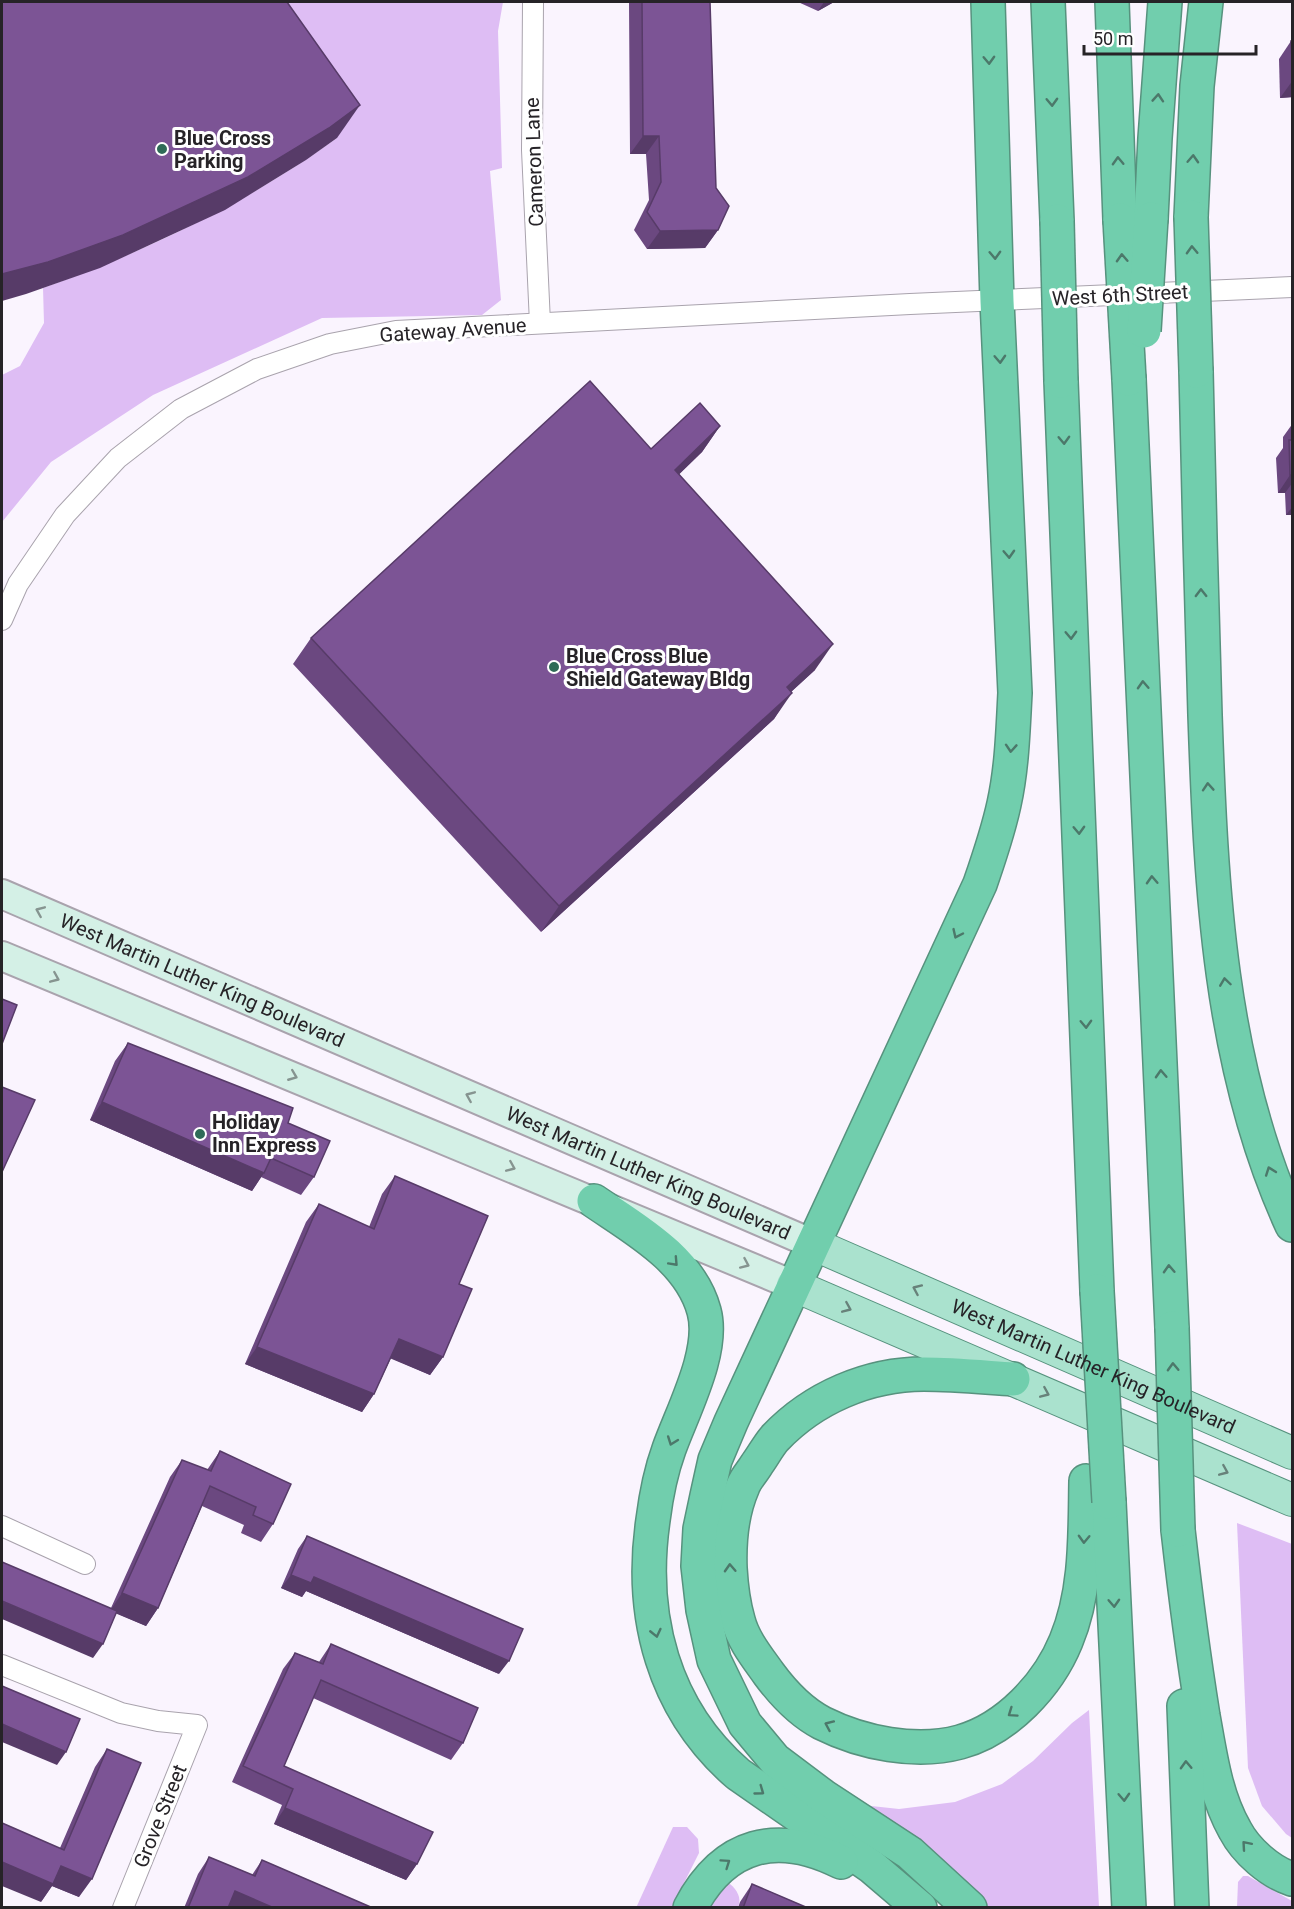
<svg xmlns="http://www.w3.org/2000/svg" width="1294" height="1909" font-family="Roboto,sans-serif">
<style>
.green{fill:#debdf4}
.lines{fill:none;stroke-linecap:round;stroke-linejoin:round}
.minor-casing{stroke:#a9a3ad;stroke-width:22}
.secondary-casing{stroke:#a9a3ad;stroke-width:32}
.primary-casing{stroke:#57927e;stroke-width:34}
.motorway-casing{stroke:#57927e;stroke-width:36}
.minor{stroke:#fff;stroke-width:20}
.secondary{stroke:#d4f0e6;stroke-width:28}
.primary{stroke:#aae2ce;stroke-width:32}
.motorway{stroke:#71cead;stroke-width:33}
.motorway-bridge-casing{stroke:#57927e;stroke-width:36;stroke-linecap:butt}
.motorway-bridge{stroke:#71cead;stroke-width:33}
.wall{fill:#6b4880}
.shaded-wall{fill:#573b68}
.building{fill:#7c5495;stroke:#573b68;stroke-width:1.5}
.oneway{stroke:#4c786a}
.oneway2{stroke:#869490}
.oneway3{stroke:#68827a}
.poi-dot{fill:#2f6b57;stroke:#fff;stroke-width:2}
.labels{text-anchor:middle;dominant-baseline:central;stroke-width:6;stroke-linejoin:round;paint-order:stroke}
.poi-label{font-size:20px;font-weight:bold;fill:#262327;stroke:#fff;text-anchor:start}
.street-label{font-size:20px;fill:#262327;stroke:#fff}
</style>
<rect width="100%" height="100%" fill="#faf4fe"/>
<g class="green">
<path d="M241,2H503L498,31L502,168L490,171L501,300L482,315L322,318L153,395L51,462L2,522V375L20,366L44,323L43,288C147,251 247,203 337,138Z"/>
<path d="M1237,1523L1292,1544V1838L1286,1834L1262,1806L1248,1768Z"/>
<path d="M1089,1710L1099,1907H980L853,1804L899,1809L955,1802L1002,1784L1033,1761L1072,1723Z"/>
<path d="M673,1827H687L698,1839L699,1853L672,1907L636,1908Z"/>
<path d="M1243,1876H1248L1292,1901V1907H1237L1238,1882Z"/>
<path d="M721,1883L730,1884C737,1890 742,1898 738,1907L700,1908Z"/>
</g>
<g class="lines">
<g class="minor-casing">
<g id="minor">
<path d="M533,2L532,150L540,323"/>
<path d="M2,620L18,584L65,515L118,458L181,409L257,369L330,344L396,331L910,304L1292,287"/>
<path d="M2,1526L85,1564"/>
<path d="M2,1665L121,1713L158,1721L197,1725L123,1908"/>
</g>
</g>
<g class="secondary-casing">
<g id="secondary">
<path id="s1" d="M2,894L813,1244"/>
<path d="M2,956L793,1285"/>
</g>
</g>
<g class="primary-casing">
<g id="primary">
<path id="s2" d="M813,1244L1292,1453"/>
<path d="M793,1285L1292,1500"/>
</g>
</g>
<g class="motorway-casing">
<g id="motorway">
<path d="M1048,2L1057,221"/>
<path d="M1112,2L1120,220"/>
<path d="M1191,217L1197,86L1206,2"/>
<path d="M1151,219L1155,138L1165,2"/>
<path d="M1196,371C1199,486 1201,600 1205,715C1211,887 1219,1066 1292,1225"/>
<path d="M1129,379L1172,1328"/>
<path d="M1061,381L1097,1291"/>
<path d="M594,1201C635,1229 690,1259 704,1311C715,1351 683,1410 669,1449C661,1471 656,1496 653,1520C639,1616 663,1709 738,1774L872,1867L920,1908"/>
<path d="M1013,1379C983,1377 953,1374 924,1374C868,1374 813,1398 775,1438C768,1446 763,1456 757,1464C753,1471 746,1478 743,1486C732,1511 729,1541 730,1568C731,1585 733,1603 738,1620C743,1640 757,1657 769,1674C783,1693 801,1712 822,1723C862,1743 916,1754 960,1742C1007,1729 1048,1685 1066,1641C1087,1591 1085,1534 1086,1481"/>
<path d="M1109,1502L1129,1908"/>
<path d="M1178,1530C1185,1592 1193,1654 1203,1716C1210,1754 1215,1795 1235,1830C1246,1851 1270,1872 1292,1879"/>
<path d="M1184,1706L1192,1908"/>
<path d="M690,1908C724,1843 777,1830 841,1862"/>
<path d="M970,1908L910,1853L823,1796L775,1760L745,1724L714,1660L703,1610L698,1566L700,1529L707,1496L715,1460L731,1422L980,884C989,858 998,832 1004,804C1012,768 1013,730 1015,693L997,301L988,2"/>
</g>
</g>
<use href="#minor" class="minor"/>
<use href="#secondary" class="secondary"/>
<use href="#primary" class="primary"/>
<use href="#motorway" class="motorway"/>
<g class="motorway-bridge-casing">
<g id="motorway-bridge">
<path d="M1191,217L1196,371"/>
<path d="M1120,220L1129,379"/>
<path d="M1057,221L1061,381"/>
<path d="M1144,331L1151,219"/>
<path d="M1097,1291L1109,1502"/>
<path d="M1172,1328L1178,1530"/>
</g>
</g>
<use href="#motorway-bridge" class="motorway-bridge"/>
</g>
<g class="wall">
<path d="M629,2H710L716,188L718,230L705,248L647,249L634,230L649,200L646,154H630Z"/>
<path d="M798,2H834L818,11Z"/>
<path d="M1291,41H1293V97L1280,98L1279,59Z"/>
<path d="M1293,423V515H1286L1285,493H1278L1276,458L1283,448V437Z"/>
<path d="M720,426L702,452L679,474L815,670L791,692L774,719L541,932L293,664L311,638L651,449Z"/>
<path d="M128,1043L288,1123L314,1177L301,1195L261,1177L252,1191L90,1120L115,1061Z"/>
<path d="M395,1176L459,1284L443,1357L430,1375L391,1358L374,1394L362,1412L245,1364L306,1222L319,1204L369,1227L382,1194Z"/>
<path d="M220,1451L273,1524L261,1542L241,1533L244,1525L202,1506L158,1608L146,1626L116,1613L93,1658L111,1608L170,1477L182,1460L207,1470Z"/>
<path d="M307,1536L499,1674L306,1591L302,1597L281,1588L298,1549Z"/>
<path d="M331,1644L463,1743L451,1760L313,1698L284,1766L417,1864L406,1880L274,1824L282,1805L232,1782L283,1669L295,1653L319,1662Z"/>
<path d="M107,1749L79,1897L52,1886L41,1902L60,1848L95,1767Z"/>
<path d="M209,1857L252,1875L262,1860L373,1908H184L198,1874Z"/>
<path d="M752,1884L808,1908H738L740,1902Z"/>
</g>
<g class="shaded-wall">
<path d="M824,2H834L818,11Z"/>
<path d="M1293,80V97L1280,98Z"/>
<path d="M360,105L337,138L306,160L225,210L100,268L26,294L2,301V274Z"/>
<path d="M643,136H659L646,154H630Z"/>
<path d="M718,230L705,248L647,249L660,231Z"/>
<path d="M720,426L702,452L657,496L675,470Z"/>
<path d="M1290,475H1293V482L1285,493H1278Z"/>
<path d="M1293,506V515H1286Z"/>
<path d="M833,644L815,670L769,712L787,687Z"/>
<path d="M792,693L774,719L541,932L559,906Z"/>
<path d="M102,1102L264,1173L252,1191L90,1120Z"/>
<path d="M399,1339L443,1357L430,1375L387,1357Z"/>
<path d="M257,1347L374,1394L362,1412L245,1364Z"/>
<path d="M291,1575L314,1577L509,1661L499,1674L306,1591L302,1597L281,1588Z"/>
<path d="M122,1593L158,1608L146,1626L110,1611Z"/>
<path d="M2,1601L103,1644L93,1658L2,1619Z"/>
<path d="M2,1724L66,1752L57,1765L2,1742Z"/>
<path d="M285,1808L417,1864L406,1880L274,1824Z"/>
<path d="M2,1862L61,1866L92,1879L79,1897L52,1886L41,1902L2,1886Z"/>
<path d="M235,1891L274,1908H224Z"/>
</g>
<g class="building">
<path d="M2,2H287L360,105L329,128L248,177L123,235L48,262L2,274Z"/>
<path d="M642,2H710L716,188L729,206L718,230L660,231L647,212L661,182L659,136H643Z"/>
<path d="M1291,41H1293V77Z"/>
<path d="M590,381L651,449L700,403L720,426L675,470L833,644L787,687L792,693L559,906L311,638Z"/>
<path d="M1289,440H1293V475H1290Z"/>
<path d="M2,999L17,1005L2,1044Z"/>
<path d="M128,1043L293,1108L288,1123L330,1141L314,1177L271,1158L264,1173L102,1102Z"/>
<path d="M2,1087L35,1100L2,1172Z"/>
<path d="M395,1176L488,1216L459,1284L472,1289L443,1357L399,1339L374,1394L257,1347L319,1204L374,1229Z"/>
<path d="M220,1451L291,1484L273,1524L253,1515L256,1507L210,1486L158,1608L122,1593L182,1460L211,1471Z"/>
<path d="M307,1536L523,1629L509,1661L314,1577L311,1583L291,1575Z"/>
<path d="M2,1562L117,1611L103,1644L2,1601Z"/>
<path d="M331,1644L478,1708L463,1743L321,1680L284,1766L433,1832L417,1864L285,1808L293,1789L243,1766L295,1653L323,1664Z"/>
<path d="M2,1686L80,1719L66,1752L2,1724Z"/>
<path d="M107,1749L141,1763L92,1879L61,1866L53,1884L2,1862V1823L64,1850Z"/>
<path d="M209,1857L255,1876L262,1860L373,1908H274L235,1891L228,1908H188Z"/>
<path d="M752,1884L808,1908H743Z"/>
</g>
<defs><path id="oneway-chevron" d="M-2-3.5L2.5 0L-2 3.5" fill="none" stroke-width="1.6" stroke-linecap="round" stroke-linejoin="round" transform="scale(1.5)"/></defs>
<g class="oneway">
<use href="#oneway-chevron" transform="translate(989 60) rotate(88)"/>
<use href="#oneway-chevron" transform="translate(1158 98) rotate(-86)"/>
<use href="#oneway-chevron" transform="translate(1052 102) rotate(88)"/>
<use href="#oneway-chevron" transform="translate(1193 159) rotate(-87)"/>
<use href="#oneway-chevron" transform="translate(1118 161) rotate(-92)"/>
<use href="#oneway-chevron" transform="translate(1192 250) rotate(-92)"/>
<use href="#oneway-chevron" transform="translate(995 255) rotate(88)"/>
<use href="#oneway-chevron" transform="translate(1122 258) rotate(-93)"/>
<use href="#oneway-chevron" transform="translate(1000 359) rotate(87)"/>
<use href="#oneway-chevron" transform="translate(1064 440) rotate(88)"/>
<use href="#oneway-chevron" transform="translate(1009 554) rotate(87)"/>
<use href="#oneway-chevron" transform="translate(1201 593) rotate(-91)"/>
<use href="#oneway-chevron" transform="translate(1071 635) rotate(88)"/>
<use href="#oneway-chevron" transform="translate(1143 685) rotate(-93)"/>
<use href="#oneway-chevron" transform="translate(1011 748) rotate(94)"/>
<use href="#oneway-chevron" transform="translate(1208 787) rotate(-94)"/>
<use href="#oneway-chevron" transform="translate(1079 830) rotate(88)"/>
<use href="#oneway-chevron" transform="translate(1152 880) rotate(-93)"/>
<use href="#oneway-chevron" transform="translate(957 934) rotate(115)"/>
<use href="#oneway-chevron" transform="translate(1225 982) rotate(-98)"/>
<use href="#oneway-chevron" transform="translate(1086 1024) rotate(88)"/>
<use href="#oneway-chevron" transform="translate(1161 1074) rotate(-93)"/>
<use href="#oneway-chevron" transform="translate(1270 1171) rotate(-110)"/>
<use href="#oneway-chevron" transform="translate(674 1262) rotate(47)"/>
<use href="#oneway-chevron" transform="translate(1169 1269) rotate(-93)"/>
<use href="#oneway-chevron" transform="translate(1173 1367) rotate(-92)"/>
<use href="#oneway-chevron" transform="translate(672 1441) rotate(110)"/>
<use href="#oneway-chevron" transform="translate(1084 1539) rotate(92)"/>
<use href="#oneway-chevron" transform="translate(730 1568) rotate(-93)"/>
<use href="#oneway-chevron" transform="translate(1114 1603) rotate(87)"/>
<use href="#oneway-chevron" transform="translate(656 1633) rotate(77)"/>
<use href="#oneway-chevron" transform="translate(1012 1713) rotate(145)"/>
<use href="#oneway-chevron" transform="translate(829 1725) rotate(-156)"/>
<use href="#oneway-chevron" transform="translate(1186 1765) rotate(-92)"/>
<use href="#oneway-chevron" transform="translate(760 1791) rotate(36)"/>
<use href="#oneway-chevron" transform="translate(1124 1797) rotate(87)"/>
<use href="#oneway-chevron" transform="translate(1246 1845) rotate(-131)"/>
<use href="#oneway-chevron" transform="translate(726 1863) rotate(-35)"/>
</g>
<g class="oneway2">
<use href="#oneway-chevron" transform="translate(40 911) rotate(-157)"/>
<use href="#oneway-chevron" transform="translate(55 978) rotate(23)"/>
<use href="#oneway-chevron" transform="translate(293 1076) rotate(22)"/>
<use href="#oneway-chevron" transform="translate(470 1096) rotate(-157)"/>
<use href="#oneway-chevron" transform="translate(511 1167) rotate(23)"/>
<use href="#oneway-chevron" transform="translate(745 1264) rotate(24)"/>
</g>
<g class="oneway3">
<use href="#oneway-chevron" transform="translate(917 1289) rotate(-156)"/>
<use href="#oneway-chevron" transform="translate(847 1308) rotate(23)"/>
<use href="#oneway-chevron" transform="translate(1045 1393) rotate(23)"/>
<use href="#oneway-chevron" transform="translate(1224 1471) rotate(23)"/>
</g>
<g class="poi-dot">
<circle cx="162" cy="149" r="6"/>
<circle cx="554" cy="667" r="6"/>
<circle cx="200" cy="1134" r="6"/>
</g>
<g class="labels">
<g class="poi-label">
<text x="174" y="138">Blue Cross<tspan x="174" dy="23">Parking</tspan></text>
<text x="566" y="656">Blue Cross Blue<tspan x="566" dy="23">Shield Gateway Bldg</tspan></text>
<text x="212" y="1122">Holiday<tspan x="212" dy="23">Inn Express</tspan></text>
</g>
<g class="street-label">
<text transform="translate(534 162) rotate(-92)">Cameron Lane</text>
<text transform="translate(1120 295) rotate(-3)">West 6th Street</text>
<text transform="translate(453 330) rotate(-4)">Gateway Avenue</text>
<text stroke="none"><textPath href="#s1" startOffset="218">West Martin Luther King Boulevard</textPath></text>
<text stroke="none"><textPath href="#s1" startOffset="704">West Martin Luther King Boulevard</textPath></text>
<text stroke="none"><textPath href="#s2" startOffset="306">West Martin Luther King Boulevard</textPath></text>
<text transform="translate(160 1816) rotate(-68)">Grove Street</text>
</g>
</g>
<rect width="1294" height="1909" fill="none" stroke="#262327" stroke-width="6"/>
<path d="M1084 45v9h172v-9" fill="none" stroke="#262327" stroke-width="3"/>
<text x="1093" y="45" font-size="18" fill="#262327" stroke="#ffffff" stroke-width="4.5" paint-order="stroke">50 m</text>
</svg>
